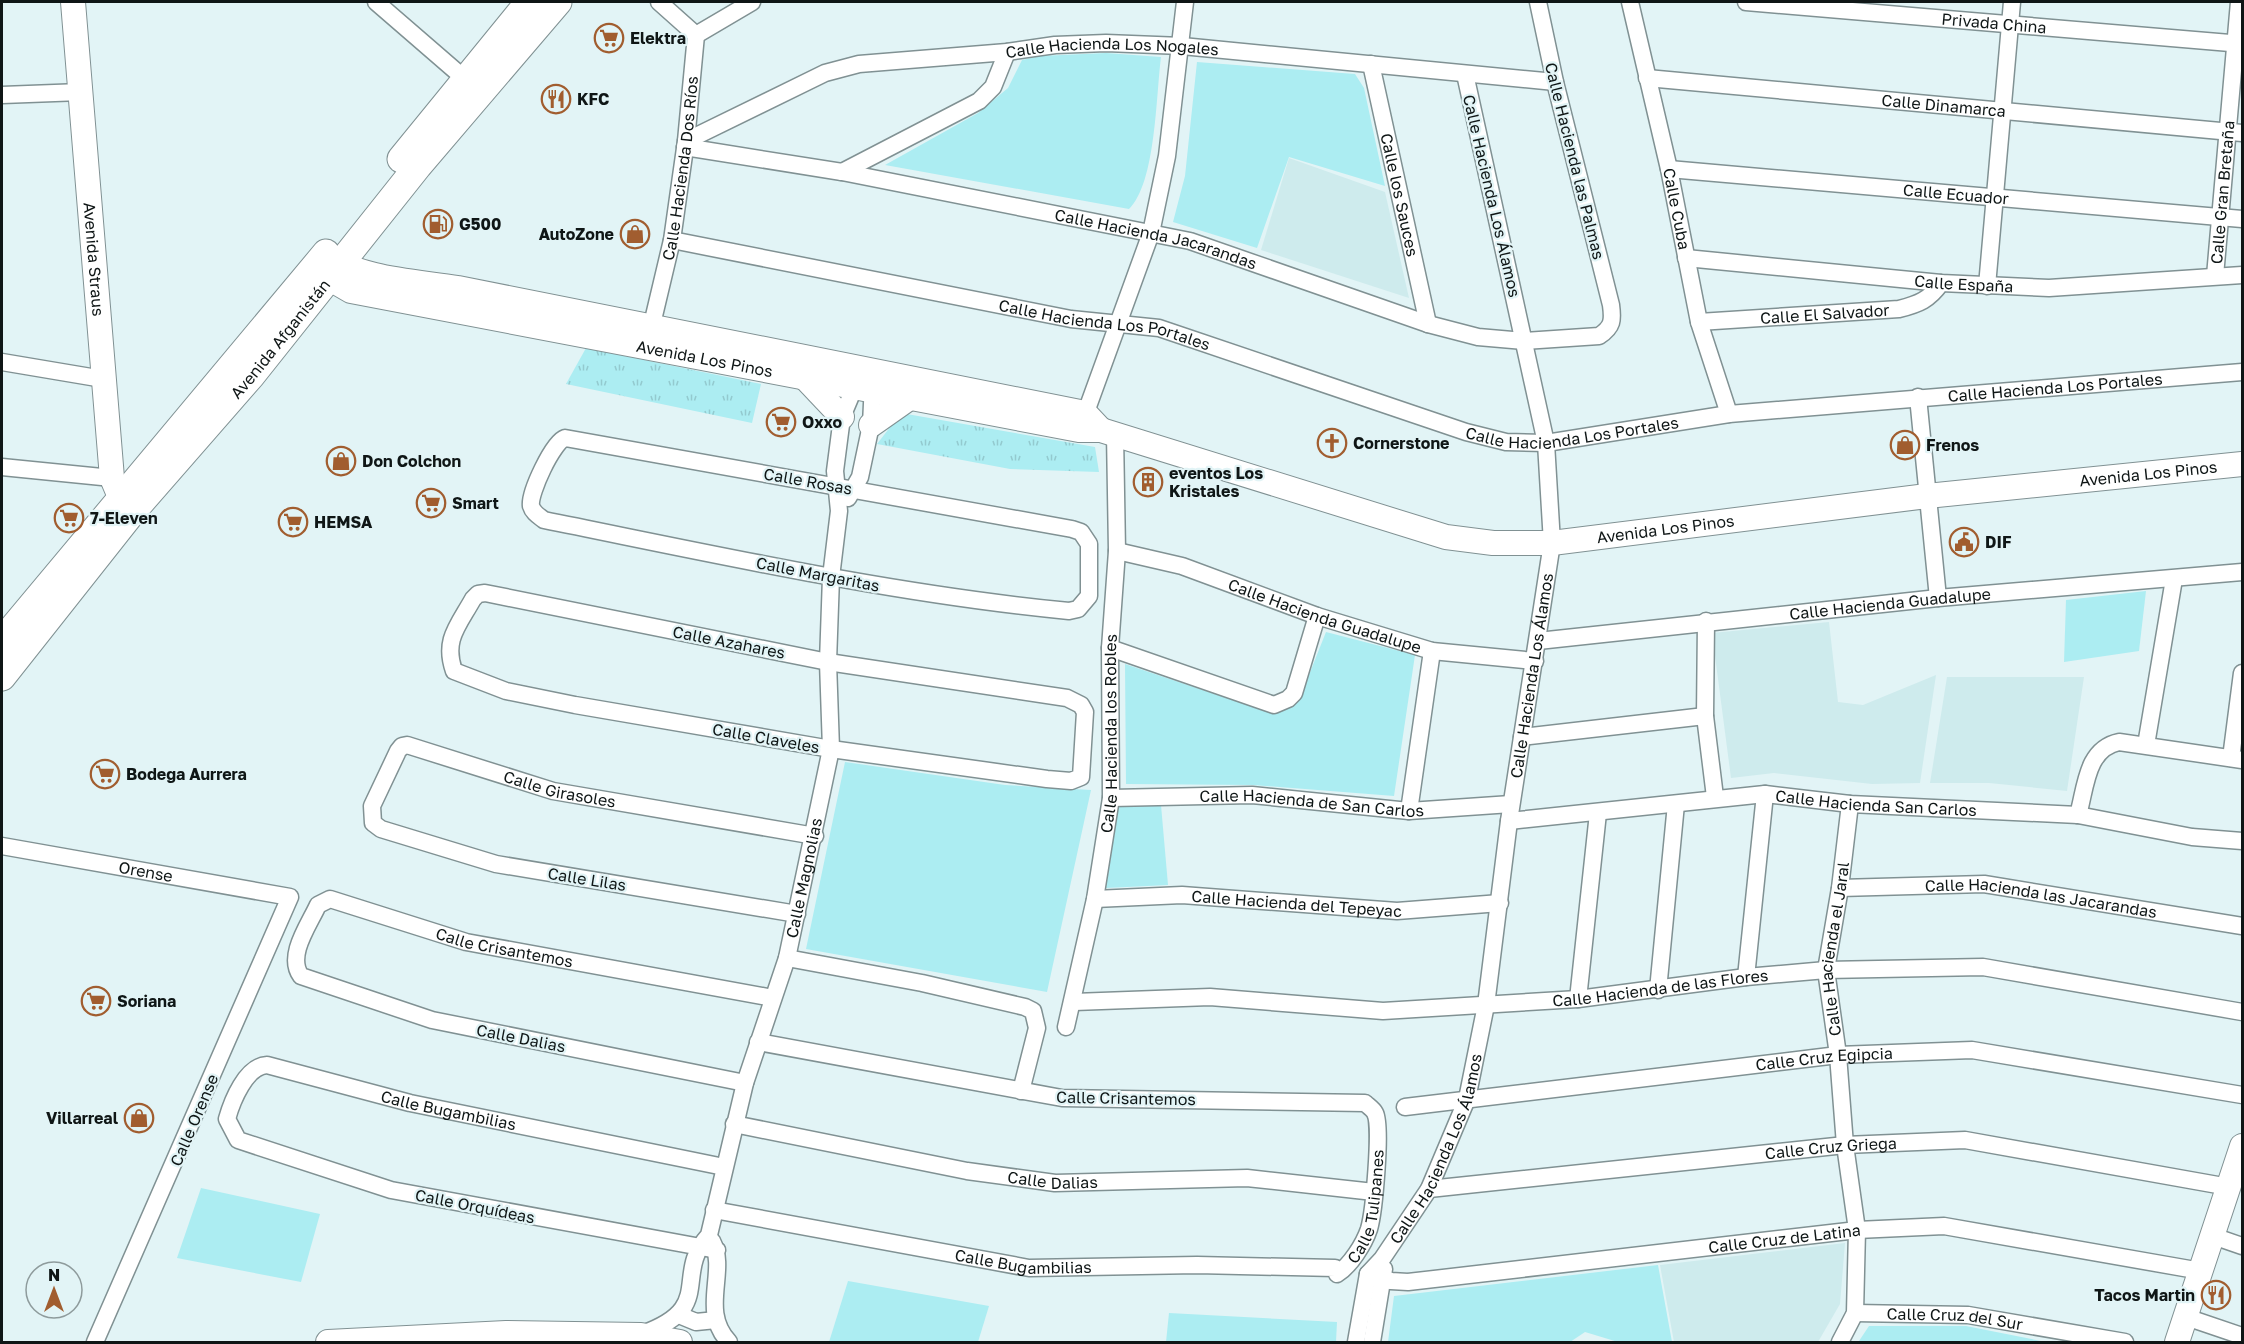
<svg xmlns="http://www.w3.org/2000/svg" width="2244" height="1344" font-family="'Golos Text',sans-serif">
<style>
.built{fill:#ceebed}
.grass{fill:url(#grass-tufts)}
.green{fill:#acedf2}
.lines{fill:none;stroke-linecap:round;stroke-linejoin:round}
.street-casing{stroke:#809193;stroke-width:19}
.secondary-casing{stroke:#809193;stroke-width:26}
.primary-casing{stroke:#809193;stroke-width:29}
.street{stroke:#fff;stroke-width:16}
.secondary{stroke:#fff;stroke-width:24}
.primary{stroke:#fff;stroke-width:27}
.labels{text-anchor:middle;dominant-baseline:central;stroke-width:4.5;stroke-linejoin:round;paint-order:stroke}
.street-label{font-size:16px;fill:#0f1616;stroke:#e2f4f6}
.poi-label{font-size:16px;font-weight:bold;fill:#0f1616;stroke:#e2f4f6;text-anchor:start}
</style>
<defs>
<pattern id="grass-tufts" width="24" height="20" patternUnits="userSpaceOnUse" patternTransform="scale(1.5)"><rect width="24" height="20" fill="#acedf2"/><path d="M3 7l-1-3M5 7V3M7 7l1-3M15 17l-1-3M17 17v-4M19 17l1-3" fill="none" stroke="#93cacf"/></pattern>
</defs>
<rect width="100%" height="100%" fill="#e2f4f6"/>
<g class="built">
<path d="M1289,158L1385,192L1409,298L1261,250Z"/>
<path d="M1829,622L1838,702L1863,705L1936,675L1920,783L1872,784L1774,773L1731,778L1712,633Z"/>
<path d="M1947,677H2084L2067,791L1989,783H1930Z"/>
<path d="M1845,1243L1840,1304L1818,1342H1674L1660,1265Z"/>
</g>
<g class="grass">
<path d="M586,348L761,384L752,423L566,384Z"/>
<path d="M901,413L1095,447L1099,472L1010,469L877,444Z"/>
</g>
<g class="green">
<path d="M1106,53L1161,57C1156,95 1156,183 1129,209L885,165L978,113L1008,88L1022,60L1040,56Z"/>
<path d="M1197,62L1355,74L1364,88L1385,186L1289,157L1257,248L1173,222L1185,176Z"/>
<path d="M2146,591L2139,651L2064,662L2066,600Z"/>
<path d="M1326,632L1415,655L1394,796L1253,785L1126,784L1125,664L1271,713L1286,709L1299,700Z"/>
<path d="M845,762L1005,785L1091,790L1047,992L806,949Z"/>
<path d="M1119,804L1161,805L1168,885L1106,888Z"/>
<path d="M201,1188L320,1214L301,1282L177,1258Z"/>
<path d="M1658,1265L1672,1342H1618L1585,1332L1570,1342H1388L1394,1296Z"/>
<path d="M848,1281L989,1306L978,1342H829Z"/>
<path d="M1169,1313L1337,1322L1336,1342H1166Z"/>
<path d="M1869,1326H1966L2046,1342H1861L1859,1341Z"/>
</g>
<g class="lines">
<g class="street-casing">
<g id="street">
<path d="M376,2L465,79"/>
<path id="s1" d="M1630,2L1669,169L1699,322L1729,414"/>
<path id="s2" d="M1746,2L2242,44"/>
<path d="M696,35L752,2"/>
<path id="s3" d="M1371,64L1428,324"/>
<path id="s4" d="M1647,78L2242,133"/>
<path d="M2,95L81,92"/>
<path id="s5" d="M686,141L825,73L859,64L1007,52L1055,45L1106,43L1182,46L1555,82"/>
<path id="s6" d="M685,147L842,172L1190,241L1428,324L1478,337L1524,341L1599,336C1613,327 1613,320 1611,305L1555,82L1538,2"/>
<path id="s7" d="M1669,169L2242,219"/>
<path d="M842,172L979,101L993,87L1007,52"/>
<path id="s8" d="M672,240L1071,319L1159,328L1466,432L1506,442L1546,443L1729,414L2242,372"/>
<path id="s9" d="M1686,258L1941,283L2049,288L2242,275"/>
<path id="s10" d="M2215,276L2239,2"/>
<path d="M1987,286L2012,2"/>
<path id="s11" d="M1699,322L1899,309C1919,304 1929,300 1941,283"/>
<path id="s12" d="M649,337L672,240L686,141L696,35L659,2"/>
<path d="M2,362L103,379"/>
<path d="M1918,397L1938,598"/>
<path d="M1082,423L1151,233L1167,156L1185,2"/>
<path d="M565,438L1072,529L1081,532L1089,544V596L1078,609L1069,611C892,594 718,555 544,520C539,516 533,513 531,506C529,493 553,442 565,438Z"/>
<path d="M2,467L112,478"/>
<path d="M848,498L860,477L871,425L873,382"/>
<path id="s13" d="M1117,551L1182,566L1317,616L1432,651L1535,661"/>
<path d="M485,593L828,662L1067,698L1081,705L1085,712L1081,777L1071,781L1047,779L831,749L575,705L506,691L454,671C443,640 458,626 473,599L478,594Z"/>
<path d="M1706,621L1705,716L1715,797"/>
<path id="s14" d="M1538,641L1938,598L2242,572"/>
<path d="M1110,648L1274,705L1288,699L1294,693L1317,616"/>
<path d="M1522,737L1705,716"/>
<path d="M2146,745L2174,579"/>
<path d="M2231,758L2242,673"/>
<path id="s15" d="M1111,798L1252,795L1409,811L1511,804"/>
<path d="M1409,811L1432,651"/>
<path d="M2078,815C2086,787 2086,749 2119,742L2242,760"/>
<path id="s16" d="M1509,821L1765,794L1850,804L2078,815L2192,837L2242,841"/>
<path id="s17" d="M2,846L290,897L95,1342"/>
<path id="s18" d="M1840,888L1984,884L2242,926"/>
<path id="s19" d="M1095,899L1182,895L1397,911L1500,903"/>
<path id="s20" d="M797,914L496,864L381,829L373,823L372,806L398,751L402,746L407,745L553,791L815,836"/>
<path d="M787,958L922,983L1025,1007L1033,1011L1037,1028L1021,1091"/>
<path d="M1746,977L1765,794"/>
<path d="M1658,990L1676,804"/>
<path d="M1578,999L1598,813"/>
<path id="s21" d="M1074,1002L1210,997L1383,1011L1578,999L1746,977L1826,970L1983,967L2242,1012"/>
<path id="s22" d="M1066,1027L1095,899L1111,798L1110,648L1117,551L1115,434"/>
<path id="s23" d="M745,1083L432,1020L301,976C286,956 309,925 318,905L330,899L466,942L773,998"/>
<path id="s24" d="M1405,1107L1838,1055L1972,1050L2242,1095"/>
<path id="s25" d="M734,1124L967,1171L1055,1183L1247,1178L1374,1192"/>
<path id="s26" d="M1429,1189L1845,1145L1965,1140L2229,1187"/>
<path id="s27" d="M714,1210L1029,1268L1197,1265L1335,1268L1337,1274C1350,1266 1364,1244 1369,1229C1374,1212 1382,1126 1375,1113C1373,1109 1368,1106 1365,1103L1062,1098L758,1042"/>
<path d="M2213,1236L2242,1246"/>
<path d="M712,1241C728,1272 699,1310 729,1342"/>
<path id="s28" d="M717,1250L391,1190L238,1140L227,1119C232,1101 246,1066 267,1065L410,1103L724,1167"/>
<path id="s29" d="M1368,1274L1391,1281L1408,1282L1857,1230L1944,1226L2201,1271"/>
<path id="s30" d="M1855,1313L1968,1315L2125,1342"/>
<path d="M679,1315L696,1322L716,1320"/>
<path d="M2186,1317L2242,1336"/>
<path id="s31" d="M642,1334C717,1307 672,1276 709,1235L745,1083L787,958L831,749L828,662L831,577L839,511L835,471L842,417L858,379"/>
<path id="s32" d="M1356,1342L1368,1274L1382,1259L1429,1189L1467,1099L1486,1005L1509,821L1552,543L1546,443L1465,74"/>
<path d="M1372,1342L1384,1269"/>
<path id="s33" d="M1840,1342L1855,1313L1857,1230L1845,1145L1838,1055L1826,970L1840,888L1850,804"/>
</g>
</g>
<g class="secondary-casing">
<g id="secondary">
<path id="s34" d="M73,2L112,478L120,497L133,509"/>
<path d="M326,254C361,280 415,281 458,288L1085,413L1101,430"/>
<path id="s35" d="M313,269L351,291L1079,430H1101L1446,537L1493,543H1552L1927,496L2242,464"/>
<path d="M807,380L842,417"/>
<path d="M871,425L908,399"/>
<path d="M328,1342L506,1333L641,1335L680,1342"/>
<path d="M2177,1342L2242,1146"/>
</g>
</g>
<g class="primary-casing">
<g id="primary">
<path d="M401,159L529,2"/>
<path d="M2,641L326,253"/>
<path id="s36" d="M2,677L134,510L251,376L418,166L558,2"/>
</g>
</g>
<use href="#street" class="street"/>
<use href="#secondary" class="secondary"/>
<use href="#primary" class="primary"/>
</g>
<defs>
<g id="supermarket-ring" transform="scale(1.5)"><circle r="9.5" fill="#e2f4f6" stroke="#a15d2f" stroke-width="1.5"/><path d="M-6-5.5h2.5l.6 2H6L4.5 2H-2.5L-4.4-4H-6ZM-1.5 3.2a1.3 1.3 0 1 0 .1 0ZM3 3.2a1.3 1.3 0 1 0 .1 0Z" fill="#a15d2f"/></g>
<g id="restaurant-ring" transform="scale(1.5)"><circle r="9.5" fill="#e2f4f6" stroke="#a15d2f" stroke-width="1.5"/><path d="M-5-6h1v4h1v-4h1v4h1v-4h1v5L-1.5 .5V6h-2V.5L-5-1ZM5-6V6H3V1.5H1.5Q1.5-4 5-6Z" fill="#a15d2f"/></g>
<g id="fuel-ring" transform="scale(1.5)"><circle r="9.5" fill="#e2f4f6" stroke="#a15d2f" stroke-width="1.5"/><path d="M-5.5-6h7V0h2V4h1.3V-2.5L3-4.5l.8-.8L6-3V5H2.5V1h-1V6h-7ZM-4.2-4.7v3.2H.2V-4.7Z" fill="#a15d2f"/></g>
<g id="shop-ring" transform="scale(1.5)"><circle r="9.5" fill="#e2f4f6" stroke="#a15d2f" stroke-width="1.5"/><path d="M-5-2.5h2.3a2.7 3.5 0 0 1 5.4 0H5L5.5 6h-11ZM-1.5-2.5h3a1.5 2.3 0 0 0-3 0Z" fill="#a15d2f"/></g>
<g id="church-ring" transform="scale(1.5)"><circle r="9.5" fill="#e2f4f6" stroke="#a15d2f" stroke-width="1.5"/><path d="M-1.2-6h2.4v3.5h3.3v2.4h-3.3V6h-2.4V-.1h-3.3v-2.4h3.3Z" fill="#a15d2f"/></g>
<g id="building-ring" transform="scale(1.5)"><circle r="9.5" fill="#e2f4f6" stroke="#a15d2f" stroke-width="1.5"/><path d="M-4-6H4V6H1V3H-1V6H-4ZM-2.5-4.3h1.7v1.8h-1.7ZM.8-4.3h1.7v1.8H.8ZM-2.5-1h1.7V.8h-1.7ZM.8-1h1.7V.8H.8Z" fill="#a15d2f"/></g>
<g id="civic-ring" transform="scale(1.5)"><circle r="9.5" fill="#e2f4f6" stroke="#a15d2f" stroke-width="1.5"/><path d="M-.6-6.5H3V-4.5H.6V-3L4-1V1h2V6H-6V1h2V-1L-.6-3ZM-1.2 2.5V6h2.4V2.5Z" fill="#a15d2f"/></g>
</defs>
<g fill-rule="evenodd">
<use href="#supermarket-ring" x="609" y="38"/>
<use href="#restaurant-ring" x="556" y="99"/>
<use href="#fuel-ring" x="438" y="224"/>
<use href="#shop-ring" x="635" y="234"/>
<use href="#supermarket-ring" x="781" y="422"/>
<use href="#church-ring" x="1332" y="443"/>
<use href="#shop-ring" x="1905" y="445"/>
<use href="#shop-ring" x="341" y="461"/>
<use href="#building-ring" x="1148" y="482"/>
<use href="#supermarket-ring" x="431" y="503"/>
<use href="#supermarket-ring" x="69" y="518"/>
<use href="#supermarket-ring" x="293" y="522"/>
<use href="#civic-ring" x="1964" y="542"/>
<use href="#supermarket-ring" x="105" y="774"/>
<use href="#supermarket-ring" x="96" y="1001"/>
<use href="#shop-ring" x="139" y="1118"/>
<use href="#restaurant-ring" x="2216" y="1295"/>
</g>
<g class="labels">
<g class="street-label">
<text stroke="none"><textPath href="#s2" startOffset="249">Privada China</textPath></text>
<text stroke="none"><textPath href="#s5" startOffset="444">Calle Hacienda Los Nogales</textPath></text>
<text stroke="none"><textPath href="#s4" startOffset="298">Calle Dinamarca</textPath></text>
<text transform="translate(1575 161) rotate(76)">Calle Hacienda las Palmas</text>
<text stroke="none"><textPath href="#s12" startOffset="172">Calle Hacienda Dos Ríos</textPath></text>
<text stroke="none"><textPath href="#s10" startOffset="84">Calle Gran Bretaña</textPath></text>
<text stroke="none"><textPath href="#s3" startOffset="134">Calle los Sauces</textPath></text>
<text stroke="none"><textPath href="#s7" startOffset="288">Calle Ecuador</textPath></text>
<text transform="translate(1492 196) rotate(77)">Calle Hacienda Los Álamos</text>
<text stroke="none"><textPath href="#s1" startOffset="212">Calle Cuba</textPath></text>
<text stroke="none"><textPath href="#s6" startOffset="480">Calle Hacienda Jacarandas</textPath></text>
<text stroke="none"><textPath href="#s34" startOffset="258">Avenida Straus</textPath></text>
<text stroke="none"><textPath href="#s9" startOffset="279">Calle España</textPath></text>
<text stroke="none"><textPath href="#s11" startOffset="126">Calle El Salvador</textPath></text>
<text stroke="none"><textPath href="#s8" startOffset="441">Calle Hacienda Los Portales</textPath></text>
<text stroke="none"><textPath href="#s36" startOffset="438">Avenida Afganistán</textPath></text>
<text stroke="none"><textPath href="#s35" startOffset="404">Avenida Los Pinos</textPath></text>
<text stroke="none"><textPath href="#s8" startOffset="1413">Calle Hacienda Los Portales</textPath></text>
<text stroke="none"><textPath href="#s8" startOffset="927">Calle Hacienda Los Portales</textPath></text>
<text stroke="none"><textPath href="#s35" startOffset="1875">Avenida Los Pinos</textPath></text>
<text transform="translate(808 481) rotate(10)">Calle Rosas</text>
<text stroke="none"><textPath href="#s35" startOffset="1389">Avenida Los Pinos</textPath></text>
<text transform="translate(818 574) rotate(11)">Calle Margaritas</text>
<text stroke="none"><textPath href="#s14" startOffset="354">Calle Hacienda Guadalupe</textPath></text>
<text stroke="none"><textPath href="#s13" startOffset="218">Calle Hacienda Guadalupe</textPath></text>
<text transform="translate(729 642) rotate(11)">Calle Azahares</text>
<text stroke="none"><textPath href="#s32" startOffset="700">Calle Hacienda Los Álamos</textPath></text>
<text stroke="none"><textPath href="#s22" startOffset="298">Calle Hacienda los Robles</textPath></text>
<text transform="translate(766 738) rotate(10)">Calle Claveles</text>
<text stroke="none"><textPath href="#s20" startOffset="684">Calle Girasoles</textPath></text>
<text stroke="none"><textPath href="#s15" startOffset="201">Calle Hacienda de San Carlos</textPath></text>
<text stroke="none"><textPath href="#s16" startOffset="369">Calle Hacienda San Carlos</textPath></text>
<text stroke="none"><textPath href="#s17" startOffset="146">Orense</textPath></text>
<text stroke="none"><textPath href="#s31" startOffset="498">Calle Magnolias</textPath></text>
<text transform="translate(587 879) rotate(9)">Calle Lilas</text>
<text stroke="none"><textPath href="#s18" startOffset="202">Calle Hacienda las Jacarandas</textPath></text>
<text stroke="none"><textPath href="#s19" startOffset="202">Calle Hacienda del Tepeyac</textPath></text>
<text stroke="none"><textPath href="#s23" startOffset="729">Calle Crisantemos</textPath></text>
<text stroke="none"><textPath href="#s33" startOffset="399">Calle Hacienda el Jaral</textPath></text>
<text stroke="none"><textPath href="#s21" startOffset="588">Calle Hacienda de las Flores</textPath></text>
<text transform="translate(521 1038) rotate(11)">Calle Dalias</text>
<text stroke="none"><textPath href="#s24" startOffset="422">Calle Cruz Egipcia</textPath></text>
<text transform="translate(1126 1098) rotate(1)">Calle Crisantemos</text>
<text stroke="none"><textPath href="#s28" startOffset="774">Calle Bugambilias</textPath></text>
<text transform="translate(194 1120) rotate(-67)">Calle Orense</text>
<text stroke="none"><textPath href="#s32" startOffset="214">Calle Hacienda Los Álamos</textPath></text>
<text stroke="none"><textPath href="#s26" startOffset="404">Calle Cruz Griega</textPath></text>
<text stroke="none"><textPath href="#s25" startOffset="324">Calle Dalias</textPath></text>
<text stroke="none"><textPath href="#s27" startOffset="710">Calle Tulipanes</textPath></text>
<text transform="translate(475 1206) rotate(11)">Calle Orquídeas</text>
<text stroke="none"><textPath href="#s29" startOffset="420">Calle Cruz de Latina</textPath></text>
<text stroke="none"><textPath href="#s27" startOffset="314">Calle Bugambilias</textPath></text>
<text stroke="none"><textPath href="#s30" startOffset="100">Calle Cruz del Sur</textPath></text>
</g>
<g class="poi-label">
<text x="630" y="38">Elektra</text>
<text x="577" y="99">KFC</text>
<text x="459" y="224">G500</text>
<text x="614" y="234" text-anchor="end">AutoZone</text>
<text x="802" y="422">Oxxo</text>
<text x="1353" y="443">Cornerstone</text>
<text x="1926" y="445">Frenos</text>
<text x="362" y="461">Don Colchon</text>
<text x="1169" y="473">eventos Los<tspan x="1169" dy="18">Kristales</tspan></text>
<text x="452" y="503">Smart</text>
<text x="90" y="518">7-Eleven</text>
<text x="314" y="522">HEMSA</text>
<text x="1985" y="542">DIF</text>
<text x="126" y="774">Bodega Aurrera</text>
<text x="117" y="1001">Soriana</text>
<text x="118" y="1118" text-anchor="end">Villarreal</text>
<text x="2195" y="1295" text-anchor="end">Tacos Martin</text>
</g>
</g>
<rect width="2244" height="1344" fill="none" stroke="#0f1616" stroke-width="6"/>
<g transform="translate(54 1290)"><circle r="28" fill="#e2f4f6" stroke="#8e9b9c" stroke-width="1.5"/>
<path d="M0-4.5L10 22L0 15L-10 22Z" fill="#a15d2f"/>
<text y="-9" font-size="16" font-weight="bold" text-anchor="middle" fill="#0f1616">N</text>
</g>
</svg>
